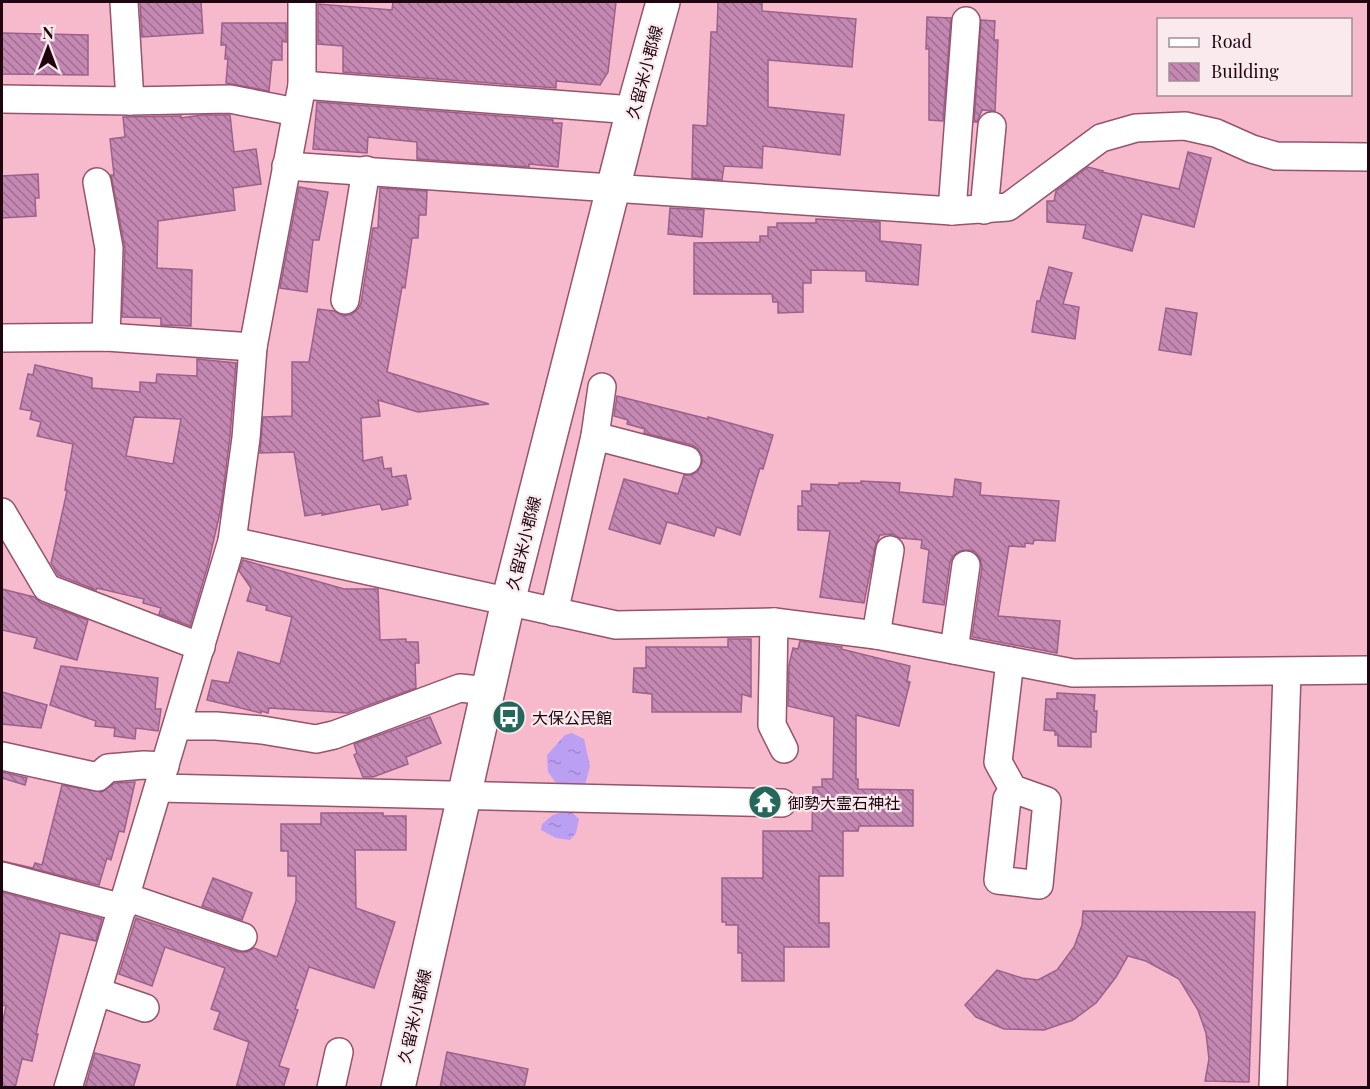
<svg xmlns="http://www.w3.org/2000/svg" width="1370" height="1089" font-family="'Playfair Display','Noto Sans JP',serif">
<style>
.water{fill:url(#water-ripples)}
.building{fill:url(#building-back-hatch);stroke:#9b618b;stroke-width:1.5;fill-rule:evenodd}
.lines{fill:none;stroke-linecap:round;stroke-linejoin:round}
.minor-casing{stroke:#96536b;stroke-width:30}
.major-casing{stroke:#96536b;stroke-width:36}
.minor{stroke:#fff;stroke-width:27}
.major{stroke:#fff;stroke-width:33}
.labels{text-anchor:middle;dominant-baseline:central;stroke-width:4.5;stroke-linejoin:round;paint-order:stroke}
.street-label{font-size:16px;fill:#1e050f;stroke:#faeaee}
.poi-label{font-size:16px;fill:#1e050f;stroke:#faeaee;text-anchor:start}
</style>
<defs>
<pattern id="water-ripples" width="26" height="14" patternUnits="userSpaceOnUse" patternTransform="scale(1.5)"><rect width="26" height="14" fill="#ba9ff3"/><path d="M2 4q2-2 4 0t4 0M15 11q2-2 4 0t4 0" fill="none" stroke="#9f87cf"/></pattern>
<pattern id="building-back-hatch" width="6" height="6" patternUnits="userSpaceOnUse" patternTransform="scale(1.5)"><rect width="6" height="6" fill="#c588b3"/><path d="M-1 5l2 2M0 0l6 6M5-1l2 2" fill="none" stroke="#9f6d90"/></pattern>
</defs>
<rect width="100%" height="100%" fill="#f7bacd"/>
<g class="water">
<path d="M572,733L584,739L590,766L585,785L559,787L548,772L547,755L565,735Z"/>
<path d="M569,810L579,819L576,833L570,840L556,838L541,830L542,824L553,815Z"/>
</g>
<g class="building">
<path d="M140,2H201L203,33L142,37Z"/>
<path d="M393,2H616L608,72L600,85L556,81V88L343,72V46L318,44V4L392,10Z"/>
<path d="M718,2H762V11L856,19L852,67L768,60V107L844,115L840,155L763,146L762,168L724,166L722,180L692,178L693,125L707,126L711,32H717Z"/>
<path d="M927,17L951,18L943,121L929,120V49H926Z"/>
<path d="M981,20L995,21L994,40H998L995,111L982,110L977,122H974Z"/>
<path d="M222,23H286V42L282,41V60H272L269,91L226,83L228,59H225L226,45H221Z"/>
<path d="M2,33L88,35V75L2,74Z"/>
<path d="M317,102L553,120V123H562L558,167L529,164V167L417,159V142L368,137L367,153L313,149Z"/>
<path d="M202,115H230L234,152L256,149L261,184L233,188L235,210L158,221L157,268L192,270L191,326L161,325V318L122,317L125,248L111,175H114L110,139L125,137L123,117L181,116V118Z"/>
<path d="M1188,152L1211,158L1194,227L1142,214L1132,251L1083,238L1086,225L1047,222V201H1054L1056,191L1088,167L1103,171L1102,172L1179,189Z"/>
<path d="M38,174L39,198H35L36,216L2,218V176Z"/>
<path d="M299,187L328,192L319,240H313L307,292L280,288Z"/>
<path d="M380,188L427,191L426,215H419L418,238H412L405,288L402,287L387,372L489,404L418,412L378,400L380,416L361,418L363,461L382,457L384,469L391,468L392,477L406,475L411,499L407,500L408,505L382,510L380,504L322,515V513L305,516L294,452L260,453L263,417L292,416V362H309L318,309L334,311L343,316L352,314L358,309L361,303L373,228H378Z"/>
<path d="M670,208L704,210L702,237L668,234Z"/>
<path d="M816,219L880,222V241L921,245L918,285L866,281V271L811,270V283H803V312L778,313V302H773L772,294H694V243L760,242V236H768V227H777V223H816Z"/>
<path d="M1049,267L1072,273L1063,304L1079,307L1075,339L1032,332L1037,301H1040Z"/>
<path d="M1166,308L1197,313L1191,355L1159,350Z"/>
<path d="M197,359L236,363L230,436L221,508L208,565L190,626L159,614L161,608L143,603L144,599L97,588L96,590L58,575L51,563L67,491L65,490L73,444L37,436L41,422L30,419L32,411L20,409L28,374L33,375L35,365L92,378V388L140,392V382L156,383L157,374L197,376ZM134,417L181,419L173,464L126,456Z"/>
<path d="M617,396L708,419V417L773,435L763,469L760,468L740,535L717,527L714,536L667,522L660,544L609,529L624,479L678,494L684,475H692L698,471L702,463V456L698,449L692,445L644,433L645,429L627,424L628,420L614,416Z"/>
<path d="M955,479L981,483L980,495L1059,501L1055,541L1034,540L1033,544L1025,543V547L1009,546L998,616L1060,621L1057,653L972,637L982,567L980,559L975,552L969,550L960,551L953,556L950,563L944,605L923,602L929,550L921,548L922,540L900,538L892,534L880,535L875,547L864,603L820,597L830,531L798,530V506H802V491H811V484L839,485V483H861V481L900,483L899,492L953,497Z"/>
<path d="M243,560L344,589H378L380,640L406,639V642H418L419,663H415L416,688L347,713L269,708L268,713L261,711V713L207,700L212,680L229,683L238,652L280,664L292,617L266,610L267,606L247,601L251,588L239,571Z"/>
<path d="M2,589L34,597L41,603L88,620L77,660L34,648L37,638L2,630Z"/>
<path d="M728,639H751V697L742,694L741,712H652V694L633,692L634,668H646V647H728Z"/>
<path d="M800,641L842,647L841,649L910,666L907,681L910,682L899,726L856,715V779H858V789L913,790V826H859L858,831H843V876H819V923H829V947H784V981H742V953H738V925H726V922H722V878H763V831H812L813,787H822V779H833L834,717L788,706L789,665L793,648L798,649Z"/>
<path d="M61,666L158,678L155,709H161L158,731L136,728L135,739L114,736L115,728L95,726L96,721L50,705Z"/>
<path d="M2,692L47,705L41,728L2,724Z"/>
<path d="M1057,693L1095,695L1094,711H1097L1096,732H1091V747L1058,746V735H1055V731L1044,730L1046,699H1057Z"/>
<path d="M430,717L441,743L406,757L408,764L373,777H363L354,755L357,753L354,744Z"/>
<path d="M2,772L27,778L25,785L2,778Z"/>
<path d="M135,782L124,832L119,831L111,860L107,858L99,885L2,861L33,868L35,863L42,865L62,785L102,792L115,783Z"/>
<path d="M321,813H383V816H406V850H355L356,908L395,922L374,988L309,967L295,1009L298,1010L279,1066L289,1069L283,1088H236L249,1042L214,1029L220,1012L211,1009L225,968L165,947L152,986L119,974L136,918L238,952H247L254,948L277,957L296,901V876H288V851H281V824H321Z"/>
<path d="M213,878L252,893L242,920L202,906Z"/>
<path d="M2,892L102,919L96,941L60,933L36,1034H38L32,1061L22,1059L15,1088H2V1025L6,1006L2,1005Z"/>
<path d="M1083,911L1255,912L1249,1082L1205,1081L1209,1059L1206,1033L1198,1010L1179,979L1146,961L1128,956L1116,977L1096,1003L1073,1020L1044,1030L1004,1029L976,1017L965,1005L997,970L1022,978L1038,980L1057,970L1074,947L1082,925Z"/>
<path d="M447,1052L528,1069L524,1088H440Z"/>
<path d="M95,1053L140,1065L133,1088H85Z"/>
</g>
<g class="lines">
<g class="minor-casing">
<g id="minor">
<path d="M124,2L130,101"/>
<path d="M302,85L633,110"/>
<path d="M2,99L130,101L230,99L296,112"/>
<path d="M286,166L952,211L1008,207L1101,138L1136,128L1185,126L1216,133L1252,149L1276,156L1368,157"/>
<path d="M97,182L109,248L106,337"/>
<path d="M984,210L992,126"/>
<path d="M952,211L966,21"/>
<path d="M345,300L366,170"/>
<path d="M2,338L106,337L253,347"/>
<path d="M595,436L602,387"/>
<path d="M2,512L47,588L201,647"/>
<path d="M232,541L616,625L774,622L876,635L1073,673L1368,670"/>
<path d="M554,612L595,436L687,460"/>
<path d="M774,622L772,725L784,749"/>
<path d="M876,635L890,550"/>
<path d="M954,650L966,565"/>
<path d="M1010,661L998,762L1013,789L1047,801L1039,885L998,880L1007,799L1013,789"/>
<path d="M177,726H216L262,730L316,739L334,735L460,688L488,691"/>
<path d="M2,756L98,777L108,768L144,765L165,766"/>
<path d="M159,788L782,803"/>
<path d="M2,876L123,908"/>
<path d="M126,897L243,937"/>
<path d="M98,992L145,1008"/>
<path d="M68,1088L232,541L246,438L253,347L302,85V2"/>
<path d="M331,1088L339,1052"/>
<path d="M1273,1088L1287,672"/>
</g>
</g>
<g class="major-casing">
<path id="major" d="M398,1088L508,602L633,110L663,2"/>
</g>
<use href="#minor" class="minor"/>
<use href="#major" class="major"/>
</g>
<defs>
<g id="bus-disc" transform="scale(1.725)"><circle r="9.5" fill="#23685b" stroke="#faeaee"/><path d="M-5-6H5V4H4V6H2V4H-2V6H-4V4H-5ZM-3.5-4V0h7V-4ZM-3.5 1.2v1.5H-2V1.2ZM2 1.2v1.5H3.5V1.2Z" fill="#fff"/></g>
<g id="temple-disc" transform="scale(1.725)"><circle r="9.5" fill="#23685b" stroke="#faeaee"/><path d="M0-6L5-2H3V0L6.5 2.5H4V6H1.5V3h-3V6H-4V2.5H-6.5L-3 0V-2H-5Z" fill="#fff"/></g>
</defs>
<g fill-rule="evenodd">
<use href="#bus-disc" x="509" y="717"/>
<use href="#temple-disc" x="765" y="802"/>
</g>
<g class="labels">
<g class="street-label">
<text transform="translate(644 72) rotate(-75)">久留米小郡線</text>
<text transform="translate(523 543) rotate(-76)">久留米小郡線</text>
<text transform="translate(414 1016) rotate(-77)">久留米小郡線</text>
</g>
<g class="poi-label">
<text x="532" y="717">大保公民館</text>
<text x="788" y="802">御勢大霊石神社</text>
</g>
</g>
<rect width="1370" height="1089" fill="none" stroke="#1e050f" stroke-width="6"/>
<rect x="1157" y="18" width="195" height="78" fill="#faeaee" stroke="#a28e95" stroke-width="1.5"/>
<rect x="1169" y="38" width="30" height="9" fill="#ffffff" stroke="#a28e95" stroke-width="1.5"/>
<text x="1211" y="48" font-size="18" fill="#1e050f">Road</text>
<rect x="1169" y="63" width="30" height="18" fill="url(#building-back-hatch)" stroke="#a28e95" stroke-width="1.5"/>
<text x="1211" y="78" font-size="18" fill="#1e050f">Building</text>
<g transform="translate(48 48)" stroke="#faeaee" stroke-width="4.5" paint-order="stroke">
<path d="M0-4.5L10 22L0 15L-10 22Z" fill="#1e050f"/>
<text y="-9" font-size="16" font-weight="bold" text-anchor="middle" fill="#1e050f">N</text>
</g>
</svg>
